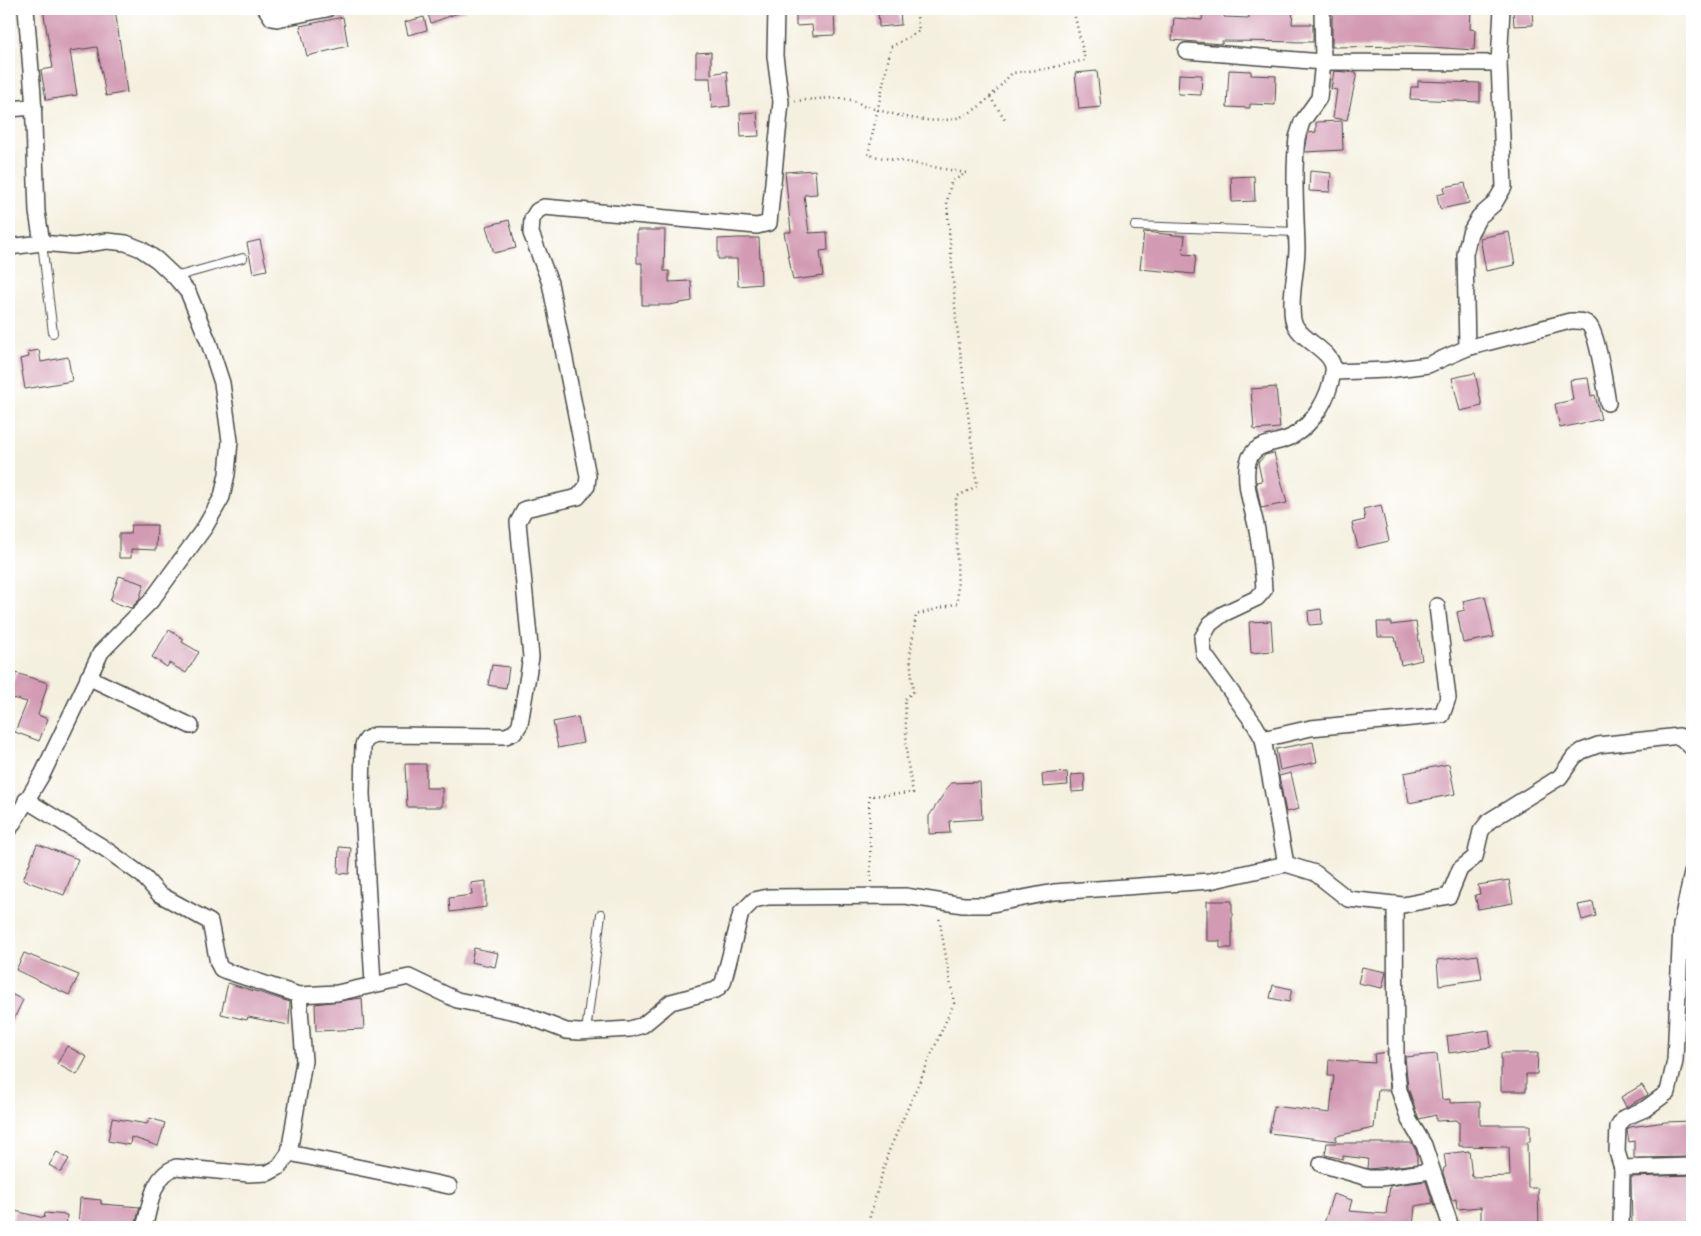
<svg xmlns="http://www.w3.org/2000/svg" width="1701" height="1236" font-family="Cardo,serif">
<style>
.building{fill:#d39bb3}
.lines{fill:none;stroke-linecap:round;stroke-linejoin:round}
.service-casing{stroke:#494946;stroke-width:10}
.minor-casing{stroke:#494946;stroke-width:18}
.path{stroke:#494946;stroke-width:2.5;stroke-dasharray:1 4;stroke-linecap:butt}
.service{stroke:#fff;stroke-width:8}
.minor{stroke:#fff;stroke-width:15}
</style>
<rect width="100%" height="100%" fill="#fff"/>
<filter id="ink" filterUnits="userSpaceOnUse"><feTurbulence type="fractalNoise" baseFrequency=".02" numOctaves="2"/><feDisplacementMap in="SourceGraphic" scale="10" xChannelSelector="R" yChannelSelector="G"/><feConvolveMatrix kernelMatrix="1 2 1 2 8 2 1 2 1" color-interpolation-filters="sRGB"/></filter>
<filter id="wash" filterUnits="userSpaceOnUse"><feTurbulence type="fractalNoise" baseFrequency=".0096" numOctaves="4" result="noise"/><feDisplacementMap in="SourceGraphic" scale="20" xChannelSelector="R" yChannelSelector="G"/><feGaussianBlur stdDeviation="1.12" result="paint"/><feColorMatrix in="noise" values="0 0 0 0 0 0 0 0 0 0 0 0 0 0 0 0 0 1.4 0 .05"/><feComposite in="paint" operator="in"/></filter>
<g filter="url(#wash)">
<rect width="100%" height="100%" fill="#f4f0df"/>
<g id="blocks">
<g class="building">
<path d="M43,9H115L127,92L106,96L97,47L70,51L77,95L46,100L41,70L53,68Z"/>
<path d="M426,9H466V10L431,23Z"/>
<path d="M796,9H834L835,35L813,36L812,25L796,26Z"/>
<path d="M878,9H900L901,25L879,27Z"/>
<path d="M1249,9H1293L1292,24H1313V42L1222,41V44L1172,40L1174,18L1202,20L1203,11L1224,12V17L1249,18Z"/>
<path d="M1332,9H1471L1470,29L1475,30L1474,50L1416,46L1332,47Z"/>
<path d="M1513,9H1532L1533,25L1514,26Z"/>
<path d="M343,17L348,46L307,56L300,26Z"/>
<path d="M424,17L427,30L408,35L405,22Z"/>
<path d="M711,52V74L727,71L730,106L712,108L710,78H696V53Z"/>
<path d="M1229,70L1251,71V75L1276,76L1275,105L1250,104V108L1227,107Z"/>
<path d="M1097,71L1101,107L1079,109L1075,73Z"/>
<path d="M1334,71L1357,73L1347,120L1333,118L1337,90L1331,89Z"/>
<path d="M1179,74L1202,75L1201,95L1178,94Z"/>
<path d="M1418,81L1480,83V102L1410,99L1411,87H1418Z"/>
<path d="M757,112L759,136L741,137L740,113Z"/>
<path d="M1342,121L1343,150L1305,152L1308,133L1316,132V122Z"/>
<path d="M815,170L817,194L804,195L809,233L827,232L828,250L820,251L823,276L793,280L784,232H791L785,172Z"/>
<path d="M1310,171L1331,173L1330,192L1309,191Z"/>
<path d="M1254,176L1255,201L1232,202L1231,177Z"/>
<path d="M1465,183L1469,203L1440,209L1437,195L1445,193L1444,187Z"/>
<path d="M509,220L516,248L494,253L486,226Z"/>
<path d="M637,230H665L664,271H669V282L691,281L692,301L669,305H642V263H637Z"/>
<path d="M1144,232L1185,236L1183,254L1196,255L1194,274L1140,269Z"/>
<path d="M1509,232L1515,265L1486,271L1480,238Z"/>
<path d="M738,238H759L761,284L738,286L737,259H718V239Z"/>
<path d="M260,240L267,270L253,273L247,243Z"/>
<path d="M39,350L41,362L68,357L72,381L25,389L20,359L29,357L28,352Z"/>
<path d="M1475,373L1482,406L1460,411L1452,378Z"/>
<path d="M1588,378L1591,396L1595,395L1601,419L1560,428L1555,404L1573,400L1570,380Z"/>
<path d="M1276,387L1280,428L1254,430L1251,389Z"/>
<path d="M1274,453L1287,503L1261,508L1256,482L1262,481L1258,463L1265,455Z"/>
<path d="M1381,505L1389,541L1358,548L1352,523L1365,520L1363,509Z"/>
<path d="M131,525H157L156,550L131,549V558H119V534H130Z"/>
<path d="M119,576L144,584L139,600L131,608L110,601Z"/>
<path d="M1485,596L1494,637L1463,643L1457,612L1465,610L1463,601Z"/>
<path d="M1321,609L1322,624L1309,625L1308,611Z"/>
<path d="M1271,621L1273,651L1251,653L1249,622Z"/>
<path d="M1377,622H1391V625L1416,622L1422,660L1401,665L1395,637H1378Z"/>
<path d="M169,630L184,639L182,642L199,652L186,673L169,663L167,667L152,657Z"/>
<path d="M492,665L509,667L506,688L488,685Z"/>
<path d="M16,673L48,683L38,715L48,719L39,741L15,732L27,702L9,697Z"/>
<path d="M578,717L583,743L558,748L553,722Z"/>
<path d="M1313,742L1317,762L1280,770L1276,749Z"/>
<path d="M405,764H426V788H442V807H407Z"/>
<path d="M1449,764L1455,794L1409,803L1404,773Z"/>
<path d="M1067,772L1068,785L1043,787L1042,774Z"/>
<path d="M1291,773L1299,809L1286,812L1279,776Z"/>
<path d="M1084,774L1085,791L1072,792L1071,775Z"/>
<path d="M980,782L982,819L949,821L950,833L929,834V816L951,783Z"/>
<path d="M37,844L78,859L64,895L23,880Z"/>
<path d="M339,847L351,848L349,874L338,873Z"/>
<path d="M1509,880L1513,903L1478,909L1475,895L1480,894L1478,885Z"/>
<path d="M486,881V907L450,912L449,898L472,895L471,883Z"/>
<path d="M1207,901H1232V948H1220V941H1207Z"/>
<path d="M1593,902L1596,916L1582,920L1578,905Z"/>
<path d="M474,948L498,953L495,967L471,962Z"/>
<path d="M24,953L79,975L69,995L16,970Z"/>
<path d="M1478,955L1482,979L1439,985L1437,960Z"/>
<path d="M1362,967L1386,972L1382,988L1358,983Z"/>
<path d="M228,983L290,1002L289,1025L248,1017L247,1020L221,1014Z"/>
<path d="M1273,985L1292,989L1289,1002L1270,998Z"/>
<path d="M9,993L23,1000L9,1029Z"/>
<path d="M362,998L364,1029L316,1031L315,1004Z"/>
<path d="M1489,1030L1491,1047L1449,1053L1447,1036Z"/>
<path d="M67,1046L87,1057L77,1075L57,1064Z"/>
<path d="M1387,1052L1390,1090H1378L1374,1128L1336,1136V1141L1269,1133L1274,1106L1330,1113L1334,1076H1328L1329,1060L1375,1063L1374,1054Z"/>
<path d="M1501,1053H1538L1537,1074H1526V1091H1501Z"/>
<path d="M1437,1054L1442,1100L1450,1099V1103L1480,1102V1125H1530V1142H1527L1528,1188H1538L1539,1226L1481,1227V1207L1457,1209L1456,1199L1452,1200L1443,1173L1444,1168L1446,1167L1444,1154L1469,1151L1472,1177L1510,1176L1509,1147L1459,1146V1122H1457V1120L1436,1121V1115L1419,1119L1408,1088L1405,1057Z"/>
<path d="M1642,1085L1648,1095L1626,1107L1621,1097Z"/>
<path d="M112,1118L147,1124L150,1118L165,1123L158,1146L131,1137L130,1145L108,1141Z"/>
<path d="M1692,1121V1157L1634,1158V1141L1629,1142L1627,1130L1630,1127L1665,1122Z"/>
<path d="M1327,1143H1412L1417,1153V1164L1369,1169L1367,1168L1368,1159L1343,1156V1159L1325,1155Z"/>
<path d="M57,1152L69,1159L61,1172L49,1165Z"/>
<path d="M1692,1175L1690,1227H1632L1631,1177Z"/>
<path d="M1426,1181L1433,1203L1415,1206L1413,1227H1323L1333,1194L1352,1200L1349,1211L1386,1214L1390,1186Z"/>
<path d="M80,1198L101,1200V1204L140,1207L135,1227H78Z"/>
<path d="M15,1211L44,1218L45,1213L67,1215L66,1227H11Z"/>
</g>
</g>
</g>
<g filter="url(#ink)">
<use href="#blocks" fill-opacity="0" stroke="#494946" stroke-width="1"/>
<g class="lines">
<g class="service-casing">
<g id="service">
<path d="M1135,226L1296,232"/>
<path d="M42,243L53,333"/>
<path d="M175,277L243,258"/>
<path d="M586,1032L601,914"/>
</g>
</g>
<g class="minor-casing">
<g id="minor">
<path d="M266,9L272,18L277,19L327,9"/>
<path d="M1186,51L1323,62L1499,63"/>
<path d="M9,109L34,107"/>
<path d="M9,247L42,243"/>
<path d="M1467,348L1570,321C1577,321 1584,320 1589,325C1598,335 1605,387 1608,403"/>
<path d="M1334,372L1388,370L1428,365L1467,348L1465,254L1470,233L1479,217L1494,204L1504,187L1499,63L1502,9"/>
<path d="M88,677L191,726"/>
<path d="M1263,739L1311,728L1442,715L1448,698L1437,606"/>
<path d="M26,800L104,848L143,876L159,894L210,922L218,963L221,969L226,971L299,995L337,993L409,977L457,1000L520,1013L566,1031L579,1032L630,1029L643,1025L671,1002L716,990L723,983L741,913L754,900L768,897L905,896L963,905H987L1054,892L1210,881L1286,864L1315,873L1348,899L1403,905L1449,896L1460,869L1475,857L1481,831L1489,821L1560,777L1574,757L1582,751L1598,745L1679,736L1692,748"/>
<path d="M9,830L43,773L101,652L151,601L205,527L222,497L227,474L230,441L222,383L209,343L188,292L175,277L157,260L141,249L126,243L107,241L74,246L42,243L37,212L33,95L26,9"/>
<path d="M1286,864L1263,739L1255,725L1204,654L1202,638L1210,624L1223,614L1257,598L1264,590C1263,570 1260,549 1257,530C1253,509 1243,484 1248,462C1254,441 1276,445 1291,437C1314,424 1329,398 1333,372C1337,351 1298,341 1293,320C1289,297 1297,271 1297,248C1296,211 1293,175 1297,138L1302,122L1319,98L1323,62L1322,9"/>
<path d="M1395,904L1396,1063L1399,1090L1409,1120L1424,1145L1451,1227"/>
<path d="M373,984L362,794L363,745L367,739L375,735L506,736L515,732L520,724L531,657L518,522L525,509L578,497L587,486L588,476L550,283L531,233L532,219L537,211L544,207L757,226L769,223L781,102L775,56L776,9"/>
<path d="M289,1153L449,1186"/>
<path d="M1321,1164L1368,1178H1381L1431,1171"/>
<path d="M1622,1168L1617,1152L1618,1127L1624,1118L1645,1109L1668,1092L1675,1061L1681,925L1692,873"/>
<path d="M144,1227C151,1205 151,1177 176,1167L249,1174L268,1173L279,1167L289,1153L304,1061L299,995"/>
<path d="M1621,1227L1622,1168L1692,1166"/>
</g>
</g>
<g class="path">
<path d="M990,97L1005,119"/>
<path d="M795,101C814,100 848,93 863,106C895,114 939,130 969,113C986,104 999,87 1012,73L1046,69L1085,60L1075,17"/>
<path d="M871,882L869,796L913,793L907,759L905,699L913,692L910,655L916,615L958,603L956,497L977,486L956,318L947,202L951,182L966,173L868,155L891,47L919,31L916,9"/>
<path d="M867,1227L888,1153L954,1003L939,917"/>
</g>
<use href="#service" class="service"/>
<use href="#minor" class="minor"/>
</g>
</g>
<rect width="1701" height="1236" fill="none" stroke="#fff" stroke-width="30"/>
</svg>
